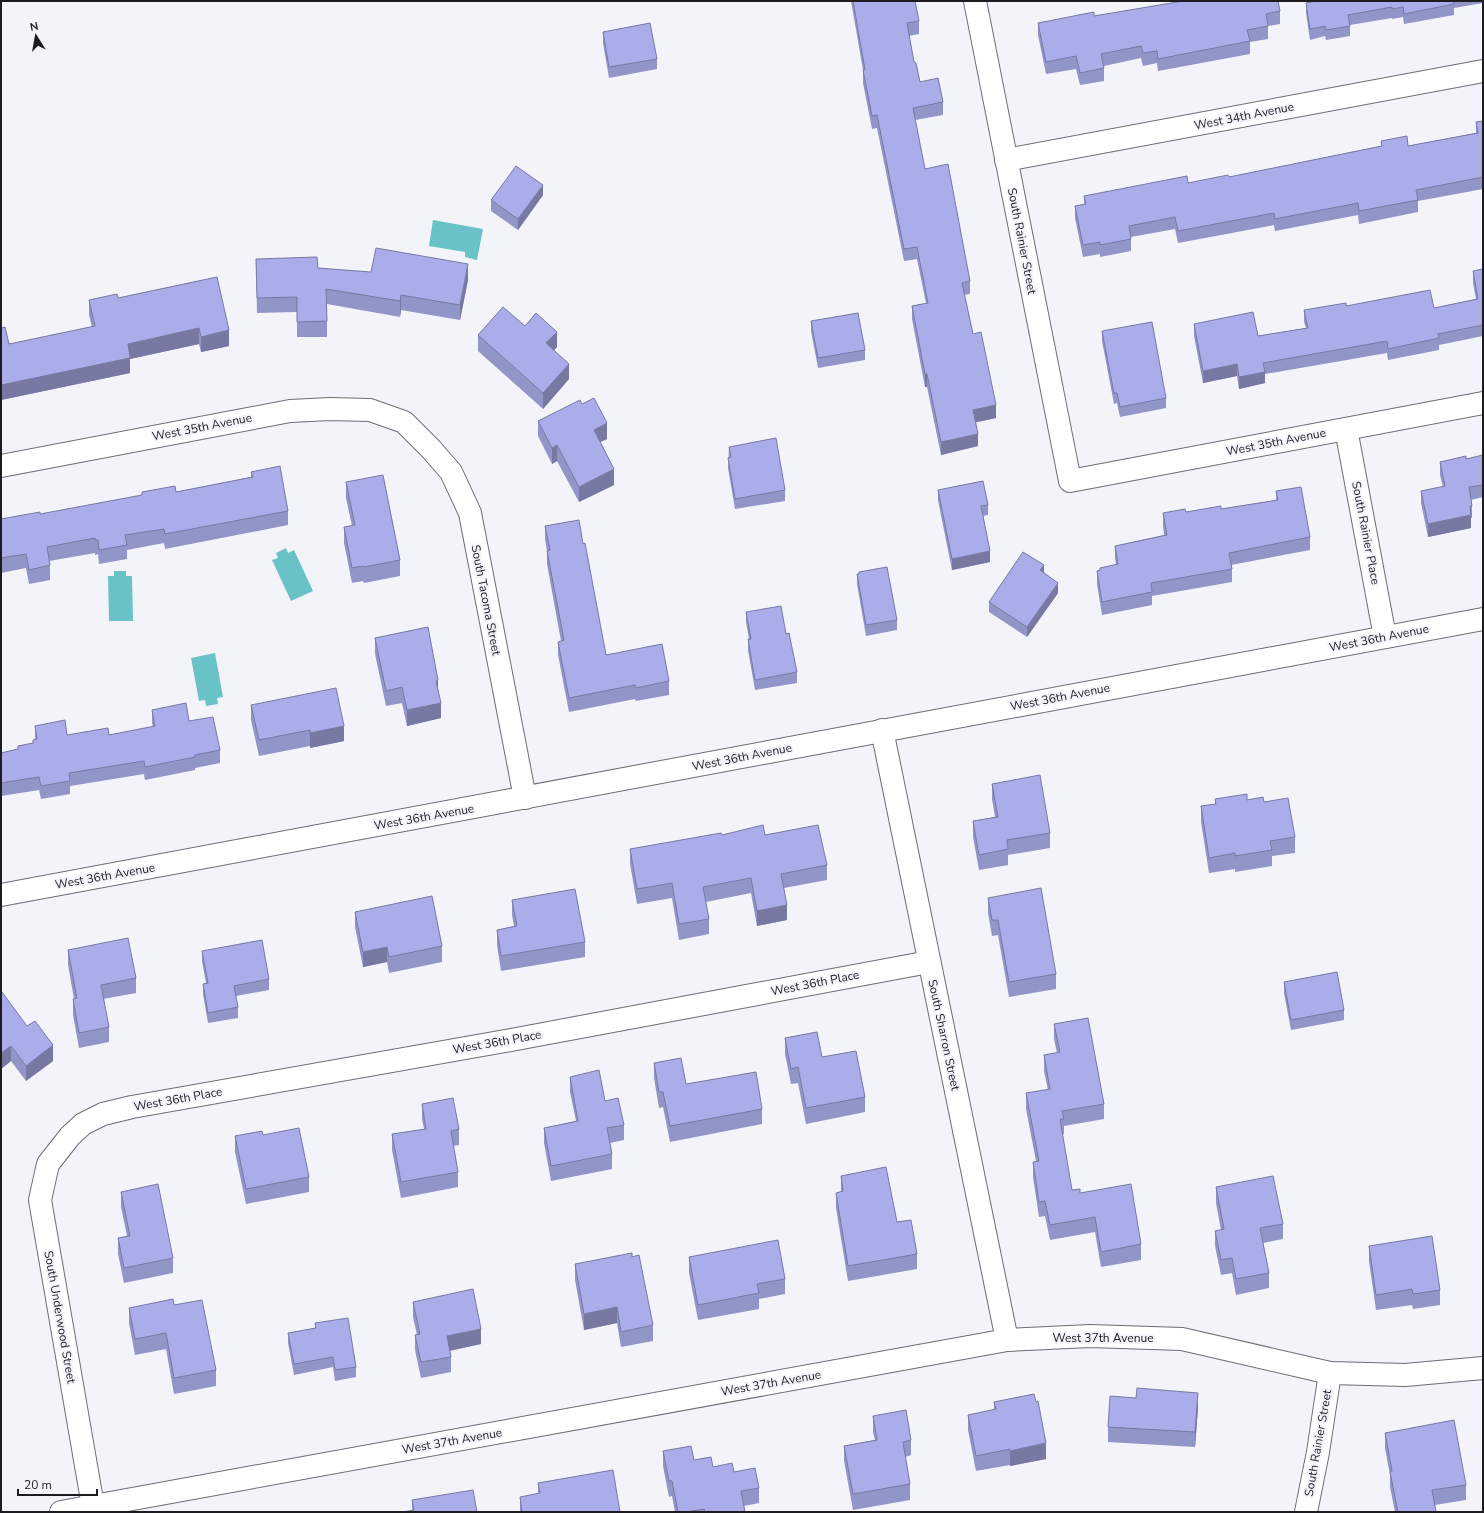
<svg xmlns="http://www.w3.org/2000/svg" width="1484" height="1513" font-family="'Nunito Sans',sans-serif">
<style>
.water{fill:#69c2c6}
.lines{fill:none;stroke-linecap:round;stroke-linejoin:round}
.minor-casing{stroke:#6c6d73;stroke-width:24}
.tertiary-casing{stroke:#6c6d73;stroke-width:24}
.minor{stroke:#fff;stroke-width:22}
.tertiary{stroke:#fff;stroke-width:22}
.wall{fill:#9295c8}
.shaded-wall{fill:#7779a3}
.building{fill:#aaade9;stroke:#7779a3}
.labels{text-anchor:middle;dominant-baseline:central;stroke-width:4;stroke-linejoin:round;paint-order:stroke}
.street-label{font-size:12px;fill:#1c1c1f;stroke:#f3f3fa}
</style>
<rect width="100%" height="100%" fill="#f3f3fa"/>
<g class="water">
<path d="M433,220L483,229L477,260L465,257V252L429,246Z"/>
<path d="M286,548L288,553L294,550L313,591L291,601L272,560L278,558L276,553Z"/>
<path d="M114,571H126V576H132L133,621H109L108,576H114Z"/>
<path d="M215,653L223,697L217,698L218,704L206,706L205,700L199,701L191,658Z"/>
</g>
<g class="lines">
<g class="minor-casing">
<g id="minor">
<path d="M975,1L1070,481L1483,403"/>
<path d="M1006,160L1483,71"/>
<path d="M1346,429L1385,637"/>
<path d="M1,466L290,411L330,409L370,410L404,422L431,449L451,472L470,513L525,798"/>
<path d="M882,730L1007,1340"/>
<path d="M93,1506L40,1200L48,1164L70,1136L83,1124L103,1114L132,1107L511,1040L929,962"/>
<path d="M61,1512L1007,1340L1090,1336L1182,1339L1330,1373L1405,1375L1483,1368"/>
<path d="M1306,1512L1318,1452L1330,1373"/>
</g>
</g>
<g class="tertiary-casing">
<path id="tertiary" d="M1,895L1483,619"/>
</g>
<use href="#minor" class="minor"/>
<use href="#tertiary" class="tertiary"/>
</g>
<g class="wall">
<path d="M851,1H915L919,21V34L909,36L914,62L920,82L943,102V115L915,120L925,169L970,281V294L964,295L973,334L996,418L975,422L978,446L941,455L927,387H925L912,319V306L926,303L917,259L904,261L877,128L872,129L863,83V70Z"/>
<path d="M1316,1H1483V3L1454,8V15L1404,24L1403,17L1392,19V18L1350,25V36L1326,40L1325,36L1310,40L1306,13V3Z"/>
<path d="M1280,11V24L1268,26V39L1250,42V54L1158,71L1157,63L1143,66L1141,58L1104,66V81L1080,85L1076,69L1046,74L1038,35V23L1094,16Z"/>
<path d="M603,32L657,59V69L609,78L603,43Z"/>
<path d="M1483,121V189L1418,201V212L1359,224L1358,215L1275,231L1274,225L1178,243L1175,229L1131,237V251L1100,257V254L1083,257L1075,218V206L1084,204V196L1188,183L1229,177L1381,146V141L1408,146L1476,133V122Z"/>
<path d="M543,195L518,230L491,211V200Z"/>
<path d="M256,259L318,268L468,280L460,320L401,310L400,317L327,304V337H297V312L257,313Z"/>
<path d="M1483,269V336L1439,345V350L1388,360L1387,353L1265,374V383L1239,389L1237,376L1203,383L1194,336V324L1258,336L1306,328L1304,322V310L1346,306L1434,308L1476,299L1473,283V271Z"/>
<path d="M217,277L229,346L201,352L199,344L130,359V373L1,400V328L9,344L92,327L89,315V300L118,298Z"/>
<path d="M811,321L865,350V360L818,368L811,331Z"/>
<path d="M525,326L557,347L554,350L569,379L543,409L478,351V335Z"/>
<path d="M1102,331L1166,398V408L1120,417L1117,403L1114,404L1102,341Z"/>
<path d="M582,404L607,439L600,442L614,485L579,502L557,461L552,464L538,436V421Z"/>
<path d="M729,447L785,490V501L735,509L728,468Z"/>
<path d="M1483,455V497L1471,500L1472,506V518H1471V528L1428,537L1421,503V491L1443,487L1440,475V462L1466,459Z"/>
<path d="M251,472L288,511V525L165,549L164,543L127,550V559L99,564L98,554L95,555V553L49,561L50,565V580L29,584L26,568L1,573V519L40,514L176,492L251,477Z"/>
<path d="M346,482L400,560V576L364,583L363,581L352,583L344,543V527L352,526L346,498Z"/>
<path d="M938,490L988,505V515L983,516L990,562L952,570L938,500Z"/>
<path d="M1276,491L1310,537V550L1231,565L1232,569V582L1152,596V605L1102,615L1097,584V571L1116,564L1115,558V546L1164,535L1163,525V513L1186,512L1221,509L1276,500Z"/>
<path d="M545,526L583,544L606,655L669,681V695L636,701L635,699L569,712L558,655V642L561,641L547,564V551L545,539Z"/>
<path d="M857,574L897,620V630L866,636L857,584Z"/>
<path d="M1058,593L1027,637L989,612V602Z"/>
<path d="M746,612L786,634L797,672V683L755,690L748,650V639H749L746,622Z"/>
<path d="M375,638L438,692L441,718L407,726L402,703L386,706L375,654Z"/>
<path d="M251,705L344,741L310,748V746L259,756L251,720Z"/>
<path d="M152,710L189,721L220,750V763L195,768V770L145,780L144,774L70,786V794L41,799L39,790L1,796V753L18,749V746L33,744V740H35V726L67,735H109L153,727L152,723Z"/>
<path d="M992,784L1050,833V848L1008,855V865L979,870L973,837V821L995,817L992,799Z"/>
<path d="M1215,799L1247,800L1264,802L1295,837V853L1272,856V866L1235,872V869L1209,873L1201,822V806L1215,804Z"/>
<path d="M722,835H765L827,865V880L784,888L787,920L757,926L751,893L706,902L709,919V934L679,940L672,898L637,904L630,864V849Z"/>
<path d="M988,898L1056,974V989L1009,997L998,935L992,936L988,913Z"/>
<path d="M512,900L585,942V957L501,971L497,945V930L514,926L512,915Z"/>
<path d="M355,912L442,946V962L389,973L387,962L363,967L355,927Z"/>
<path d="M68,950L136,978V993L103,999L109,1027V1042L79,1048L73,1015V999H74L68,965Z"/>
<path d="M202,951L269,979V990L236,996L238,1007V1018L208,1023L203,994V984L206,983L202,961Z"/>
<path d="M1284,982L1344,1010V1020L1291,1030L1284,993Z"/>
<path d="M1,992L53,1061L26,1081L11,1061L1,1069Z"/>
<path d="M1054,1024L1104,1104V1119L1064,1126V1134H1062L1072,1190L1080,1193L1141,1244V1260L1101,1267L1095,1232L1050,1240L1045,1216L1039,1217L1033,1177V1162L1036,1161L1026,1109V1093L1048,1090L1044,1071V1055L1057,1053L1054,1039Z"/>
<path d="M785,1038L822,1057L865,1097V1112L806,1124L798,1083L791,1084L785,1054Z"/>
<path d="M654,1063L686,1084L762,1109V1124L670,1142L663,1107L659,1108L654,1078Z"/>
<path d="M570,1077L605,1101L624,1125V1140L610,1143L612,1154V1169L551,1181L544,1143V1128L576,1121L570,1092Z"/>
<path d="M422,1104L459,1129V1145L453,1146L458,1172V1187L401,1198L392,1150V1134L424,1129L422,1119Z"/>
<path d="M263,1135L309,1177V1192L246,1204L235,1152V1136Z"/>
<path d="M841,1176L897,1222L917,1254V1269L848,1281L836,1208V1193L841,1192Z"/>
<path d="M1216,1187L1283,1224V1239L1263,1243L1269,1273V1288L1236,1295L1232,1273L1221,1275L1215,1246V1231L1221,1230L1216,1203Z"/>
<path d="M121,1192L173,1258V1273L124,1283L118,1254V1238L127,1236L121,1207Z"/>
<path d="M1369,1246L1440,1290V1305L1413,1309L1412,1305L1376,1310L1369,1261Z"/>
<path d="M632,1257L653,1325V1341L621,1347L617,1323L584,1330L575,1280V1264Z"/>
<path d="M689,1257L785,1279V1294L759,1299V1309L698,1320L689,1273Z"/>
<path d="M413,1302L481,1344L450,1351L451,1357V1372L421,1378L415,1350V1335H417L413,1317Z"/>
<path d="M174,1305L216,1370V1386L174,1394L166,1349L135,1355L129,1323V1308Z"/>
<path d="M315,1323L356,1367V1377L335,1381L333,1367L294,1375L288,1343V1333L315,1328Z"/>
<path d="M994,1402H1036L1046,1459L1010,1466V1465L976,1471L968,1430V1415L994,1410Z"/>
<path d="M1198,1408L1195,1447L1108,1442V1427Z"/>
<path d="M873,1416L911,1440V1455L905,1457L910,1484V1500L853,1510L844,1461V1446L875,1440L873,1432Z"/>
<path d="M1385,1433L1466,1485V1500L1435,1505L1436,1512H1395L1390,1487V1475L1385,1448Z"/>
<path d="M663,1451L694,1460L713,1467L734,1472L759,1488V1503L744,1506L745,1512H675L672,1496L669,1497L663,1466Z"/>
<path d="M538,1483L620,1512H520V1497L538,1494Z"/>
<path d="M412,1500L477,1512L412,1510Z"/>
</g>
<g class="shaded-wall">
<path d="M543,185V195L518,230V219Z"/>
<path d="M468,264V280L460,320V305Z"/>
<path d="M401,295V310L400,317V301Z"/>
<path d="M199,328V344L130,359V373L1,400V385L128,344Z"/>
<path d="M229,330V346L201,352V337Z"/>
<path d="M557,332V347L546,359V343Z"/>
<path d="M569,364V379L543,409V393Z"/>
<path d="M1237,364V376L1203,383V371Z"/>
<path d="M1265,372V383L1239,389V377Z"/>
<rect x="925" y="374" width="2" height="13"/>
<path d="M996,405V418L973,423V410Z"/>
<path d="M607,423V439L594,445V430Z"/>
<path d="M978,434V446L941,455V442Z"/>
<path d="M557,445V461L552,464V448Z"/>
<path d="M614,469V485L579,502V487Z"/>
<path d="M1471,515V528L1428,537V524Z"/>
<path d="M990,551V562L952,570V559Z"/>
<path d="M1044,565V575L1040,570Z"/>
<path d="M1058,583V593L1027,637V627Z"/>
<path d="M438,680V695L436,681Z"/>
<path d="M441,703V718L407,726V710Z"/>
<path d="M344,726V741L310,748V733Z"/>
<path d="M787,905V920L757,926V911Z"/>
<path d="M387,947V962L363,967V952Z"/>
<path d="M53,1045V1061L26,1081V1066Z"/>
<path d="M11,1046V1061L1,1069V1053Z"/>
<path d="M617,1307V1323L584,1330V1314Z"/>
<path d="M481,1329V1344L447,1351V1336Z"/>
<path d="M1198,1393V1408L1195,1447V1432Z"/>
<path d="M1046,1443V1459L1010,1466V1451Z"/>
</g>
<g class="building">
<path d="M853,1H915L919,21L907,23L914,62L916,63L920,82L938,78L943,102L913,108L925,169L948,164L970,281L962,283L973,334L981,332L996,405L973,410L978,434L941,442L927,374H925L912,306L928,303L917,247L904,249L877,115L872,116L863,70H865Z"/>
<path d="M1183,1H1278L1280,11L1266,14L1268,26L1247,30L1250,41L1158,59L1157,51L1143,53L1141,46L1101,54L1104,68L1080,73L1076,56L1046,62L1038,23L1094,12V16Z"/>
<path d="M1316,1H1453L1454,4L1404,14L1403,7L1392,9V7L1348,15L1350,26L1326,30L1325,26L1310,29L1306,3Z"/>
<path d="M650,23L657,59L609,67L603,32Z"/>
<path d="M1483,121V177L1416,190L1418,200L1359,211L1358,203L1275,219L1274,213L1178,231L1175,217L1129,226L1131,239L1100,245V242L1083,245L1075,206L1086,204L1084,196L1187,176L1188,183L1228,175L1229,177L1382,146L1381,141L1407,136L1408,146L1478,133L1476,122Z"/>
<path d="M516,166L543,185L518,219L491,200Z"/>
<path d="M376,248L468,264L460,305L401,295L400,301L326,289L327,321L297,322V297L257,298L256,259L317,257L318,268L371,272Z"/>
<path d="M1483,269V325L1438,334L1439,338L1388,349L1387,341L1263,363L1265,372L1239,377L1237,364L1203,371L1194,324L1253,312L1258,336L1308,328L1304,310L1346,303V306L1430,290L1434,308L1478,299L1473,271Z"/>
<path d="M217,277L229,330L201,337L199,328L128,344L130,358L1,385V328L5,327L9,344L95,326L89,300L117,294L118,298Z"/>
<path d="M503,307L525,326L536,313L557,332L546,343L569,364L543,393L478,335Z"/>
<path d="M858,313L865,350L818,358L811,321Z"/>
<path d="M1152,322L1166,398L1120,407L1117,393H1114L1102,331Z"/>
<path d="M594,398L607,423L594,430L614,469L579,487L557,445L552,448L538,421L580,400L582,404Z"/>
<path d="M776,438L785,490L735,499L728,458L731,457L729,447Z"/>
<path d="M1483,455V485L1469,487L1472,506H1470L1471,515L1428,524L1421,491L1445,486L1440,462L1466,456V459Z"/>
<path d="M280,466L288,511L165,534L164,529L125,535L127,545L99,550L98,540H95V538L47,547L50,565L29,570L26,554L1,558V519L40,512V514L142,495V492L175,486L176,492L253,477L251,472Z"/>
<path d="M383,475L400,560L364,567L363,566L352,568L344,527L355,525L346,482Z"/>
<path d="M983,481L988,505L981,506L990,551L952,559L938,490Z"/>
<path d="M1301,487L1310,537L1229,553L1232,569L1151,583L1152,592L1102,602L1097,571L1100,570V568L1118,564L1115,546L1167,535L1163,513L1185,509L1186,512L1221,506V509L1278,500L1276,491Z"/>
<path d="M579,520L583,544L585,543L606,655L662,644L669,681L636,688L635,685L569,698L558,642L564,640L547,551L550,550L545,526Z"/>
<path d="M1023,552L1044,565L1040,570L1058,583L1027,627L989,602Z"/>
<path d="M887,567L897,620L866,625L857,574H859V572Z"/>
<path d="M781,606L786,634L789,633L797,672L755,680L748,639H751L746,612Z"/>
<path d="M428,627L438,680L436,681L441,703L407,710L402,687L386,691L375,638Z"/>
<path d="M336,688L344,726L310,733V730L259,740L251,705Z"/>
<path d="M186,703L189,721L213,717L220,750L195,755V757L145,767L144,761L69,773L70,781L41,786L39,777L1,783V753L18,749V746L33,743V740L37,739L35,726L65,720L67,735L108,728L109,735L155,726L152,710Z"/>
<path d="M1040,775L1050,833L1007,840L1008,849L979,855L973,821L998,817L992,784Z"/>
<path d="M1247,794V800L1263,797L1264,802L1288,798L1295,837L1270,841L1272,850L1235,856V853L1209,858L1201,806L1216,804L1215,799Z"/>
<path d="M763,825L765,835L818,825L827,865L781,874L787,905L757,911L751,878L703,887L709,919L679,924L672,883L637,889L630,849L721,833L722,835Z"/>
<path d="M1041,888L1056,974L1009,982L998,920H992L988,898Z"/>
<path d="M575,889L585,942L501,956L497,930L517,926L512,900Z"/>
<path d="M432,896L442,946L389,957L387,947L363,952L355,912Z"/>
<path d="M128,938L136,978L101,985L109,1027L79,1033L73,999L77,998L68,950Z"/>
<path d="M262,940L269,979L234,986L238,1007L208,1013L203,984L208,983L202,951Z"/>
<path d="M1337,972L1344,1010L1291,1020L1284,982Z"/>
<path d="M1,992H2L27,1026L35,1021L53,1045L26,1066L11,1046L1,1053Z"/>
<path d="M1088,1018L1104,1104L1062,1111L1064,1119H1060L1072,1190L1080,1189V1193L1131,1184L1141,1244L1101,1252L1095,1217L1050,1225L1045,1201L1039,1202L1033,1162L1039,1161L1026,1093L1050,1089L1044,1055L1060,1052L1054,1024Z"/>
<path d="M817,1032L822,1057L856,1051L865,1097L806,1108L798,1067L791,1069L785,1038Z"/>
<path d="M681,1058L686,1084L756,1072L762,1109L670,1126L663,1092H659L654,1063Z"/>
<path d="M599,1070L605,1101L618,1098L624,1125L607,1128L612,1154L551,1166L544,1128L578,1121L570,1077Z"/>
<path d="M453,1098L459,1129L451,1131L458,1172L401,1182L392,1134L426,1129L422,1104Z"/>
<path d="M299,1128L309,1177L246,1189L235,1136L262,1131L263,1135Z"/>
<path d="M886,1167L897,1222L911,1220L917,1254L848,1266L836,1193L843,1191L841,1176Z"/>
<path d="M1273,1176L1283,1224L1260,1228L1269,1273L1236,1279L1232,1258L1221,1260L1215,1231L1224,1229L1216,1187Z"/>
<path d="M158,1184L173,1258L124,1268L118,1238L130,1236L121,1192Z"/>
<path d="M1432,1236L1440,1290L1413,1294L1412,1289L1376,1295L1369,1246Z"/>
<path d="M778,1240L785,1279L757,1284L759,1293L698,1305L689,1257Z"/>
<path d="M632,1253V1257L639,1255L653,1325L621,1332L617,1307L584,1314L575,1264Z"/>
<path d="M473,1289L481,1329L447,1336L451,1357L421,1362L415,1335L420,1334L413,1302Z"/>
<path d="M173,1299L174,1305L202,1300L216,1370L174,1378L166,1333L135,1339L129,1308Z"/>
<path d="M348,1318L356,1367L335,1370L333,1357L294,1364L288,1333L316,1328L315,1323Z"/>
<path d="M1137,1388L1198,1393L1195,1432L1108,1427L1110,1396L1136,1398Z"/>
<path d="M1034,1394L1036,1402L1038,1401L1046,1443L1010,1451V1449L976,1456L968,1415L996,1409L994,1402Z"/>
<path d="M906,1410L911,1440L903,1442L910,1484L853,1494L844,1446L877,1440L873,1416Z"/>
<path d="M1454,1420L1466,1485L1432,1490L1436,1512H1398L1390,1472L1392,1471L1385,1433Z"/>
<path d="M691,1446L694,1460L711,1457L713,1467L732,1463L734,1472L755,1468L759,1488L741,1491L745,1512H705L704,1509L687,1512H678L672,1481H669L663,1451Z"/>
<path d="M613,1470L620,1512H522L520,1497L540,1493L538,1483Z"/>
<path d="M473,1490L477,1512H403L414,1510L412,1500Z"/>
</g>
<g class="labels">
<g class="street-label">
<text transform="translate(1244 116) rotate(-11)">West 34th Avenue</text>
<text transform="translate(1022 241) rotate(79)">South Rainier Street</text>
<text transform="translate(202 427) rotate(-11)">West 35th Avenue</text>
<text transform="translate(1276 442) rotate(-11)">West 35th Avenue</text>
<text transform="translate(1366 533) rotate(79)">South Rainier Place</text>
<text transform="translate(486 600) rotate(79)">South Tacoma Street</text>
<text transform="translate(1379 638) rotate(-11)">West 36th Avenue</text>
<text transform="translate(1060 697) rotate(-11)">West 36th Avenue</text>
<text transform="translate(742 757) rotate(-11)">West 36th Avenue</text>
<text transform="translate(424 817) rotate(-10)">West 36th Avenue</text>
<text transform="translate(105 876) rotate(-10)">West 36th Avenue</text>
<text transform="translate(815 983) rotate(-11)">West 36th Place</text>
<text transform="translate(944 1035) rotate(78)">South Sharron Street</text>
<text transform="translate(497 1042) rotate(-10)">West 36th Place</text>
<text transform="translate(178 1099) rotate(-10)">West 36th Place</text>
<text transform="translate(60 1317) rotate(80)">South Underwood Street</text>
<text x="1103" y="1338">West 37th Avenue</text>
<text transform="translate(771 1383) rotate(-10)">West 37th Avenue</text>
<text transform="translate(452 1441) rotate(-10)">West 37th Avenue</text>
<text transform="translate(1318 1443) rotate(-80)">South Rainier Street</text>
</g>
</g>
<rect width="1484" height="1513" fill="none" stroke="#1c1c1f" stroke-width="4"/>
<g transform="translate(36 36) rotate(349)" stroke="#f3f3fa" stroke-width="3" paint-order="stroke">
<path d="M0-3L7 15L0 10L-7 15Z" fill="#1c1c1f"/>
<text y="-6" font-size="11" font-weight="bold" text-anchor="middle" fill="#1c1c1f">N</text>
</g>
<path d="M18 1489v6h79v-6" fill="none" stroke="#1c1c1f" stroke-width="2"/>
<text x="24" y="1489" font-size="12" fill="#1c1c1f" stroke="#f3f3fa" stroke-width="3" paint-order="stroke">20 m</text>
</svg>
